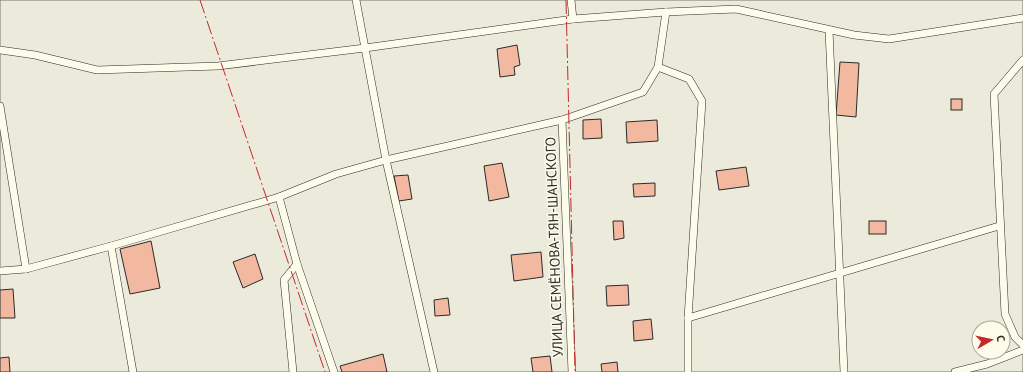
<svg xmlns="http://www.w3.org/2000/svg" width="1023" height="372" font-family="'PT Sans',sans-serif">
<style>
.green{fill:#ecebdb;stroke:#74746e;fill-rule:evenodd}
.building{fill:#f2b8a0;stroke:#2b2b2b}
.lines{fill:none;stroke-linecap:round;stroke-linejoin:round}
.service-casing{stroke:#2b2b2b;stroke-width:8}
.service{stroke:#fdfbea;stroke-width:7}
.power{stroke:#c62828;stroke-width:1;stroke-dasharray:14 3 2 3;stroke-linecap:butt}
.labels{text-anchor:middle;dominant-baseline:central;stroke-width:3;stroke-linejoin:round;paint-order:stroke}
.street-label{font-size:14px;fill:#2b2b2b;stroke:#fdfbea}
</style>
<rect width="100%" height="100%" fill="#fdfbea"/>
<path class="green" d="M0,0H1023V372H0ZM979,328H1003V352H979Z"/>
<g class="building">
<path d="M517,45L520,65L514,67L515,75L500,77L497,49Z"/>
<path d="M840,62L859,63L856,117L836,115Z"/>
<rect x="951" y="99" width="11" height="11"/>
<path d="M601,119L602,138L583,139V120Z"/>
<path d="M657,120L658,141L627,143L626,122Z"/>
<path d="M502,163L509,197L489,201L484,166Z"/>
<path d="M746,167L749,186L719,190L716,171Z"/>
<path d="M408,175L412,199L399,201L394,176Z"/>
<path d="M655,183V196L634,197L633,184Z"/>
<path d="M613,221H623L624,238L614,240Z"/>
<rect x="869" y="221" width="17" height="13"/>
<path d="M151,241L160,288L130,294L120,249Z"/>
<path d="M541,252L543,277L514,281L511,255Z"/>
<path d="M255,254L263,279L243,288L233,262Z"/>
<path d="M628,285L629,305L607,306L606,286Z"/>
<path d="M13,289L15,318H0V290Z"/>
<path d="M448,298L450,315L435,316L434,300Z"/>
<path d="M651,319L653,339L634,341L633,321Z"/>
<path d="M383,354L387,372H342L340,366Z"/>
<path d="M550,356L552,372H533L531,358Z"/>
<path d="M9,357L10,372H0V358Z"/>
<path d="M617,362L618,372H602L601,364Z"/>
</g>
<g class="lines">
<g class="service-casing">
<g id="service">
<path d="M356,0L386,160L434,372"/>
<path d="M571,0L573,19"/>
<path d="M829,30L844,372"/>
<path d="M0,50L35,55L97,70L218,66L365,48L573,19L666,12L736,9L854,35L889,39L1023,18"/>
<path d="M1023,60L994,94L1005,314L1015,337L1023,345"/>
<path d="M658,67L689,79L702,101L688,318V372"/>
<path d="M0,106L26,269"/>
<path d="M562,120L572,372"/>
<path d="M279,197L297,264L334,372"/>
<path d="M111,246L133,372"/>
<path d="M0,271L26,269L111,246L279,197L336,174L386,160L562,120L643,92L658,67L666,12"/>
<path d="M688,318L999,226"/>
<path d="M293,372L284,280L297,264"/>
<path d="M955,372L987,364L1023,350"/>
</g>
</g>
<use href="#service" class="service"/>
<g class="power">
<path d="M200,0L325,372"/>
<path d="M566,0L575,372"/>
</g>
</g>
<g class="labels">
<g class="street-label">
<text transform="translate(554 247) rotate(-92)">УЛИЦА СЕМЁНОВА-ТЯН-ШАНСКОГО</text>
</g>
</g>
<g transform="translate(991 340) rotate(81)"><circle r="19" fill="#fdfbea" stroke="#a9a89e"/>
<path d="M0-3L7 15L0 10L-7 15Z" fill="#c62828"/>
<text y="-6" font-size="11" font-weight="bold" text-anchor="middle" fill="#2b2b2b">С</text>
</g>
</svg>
